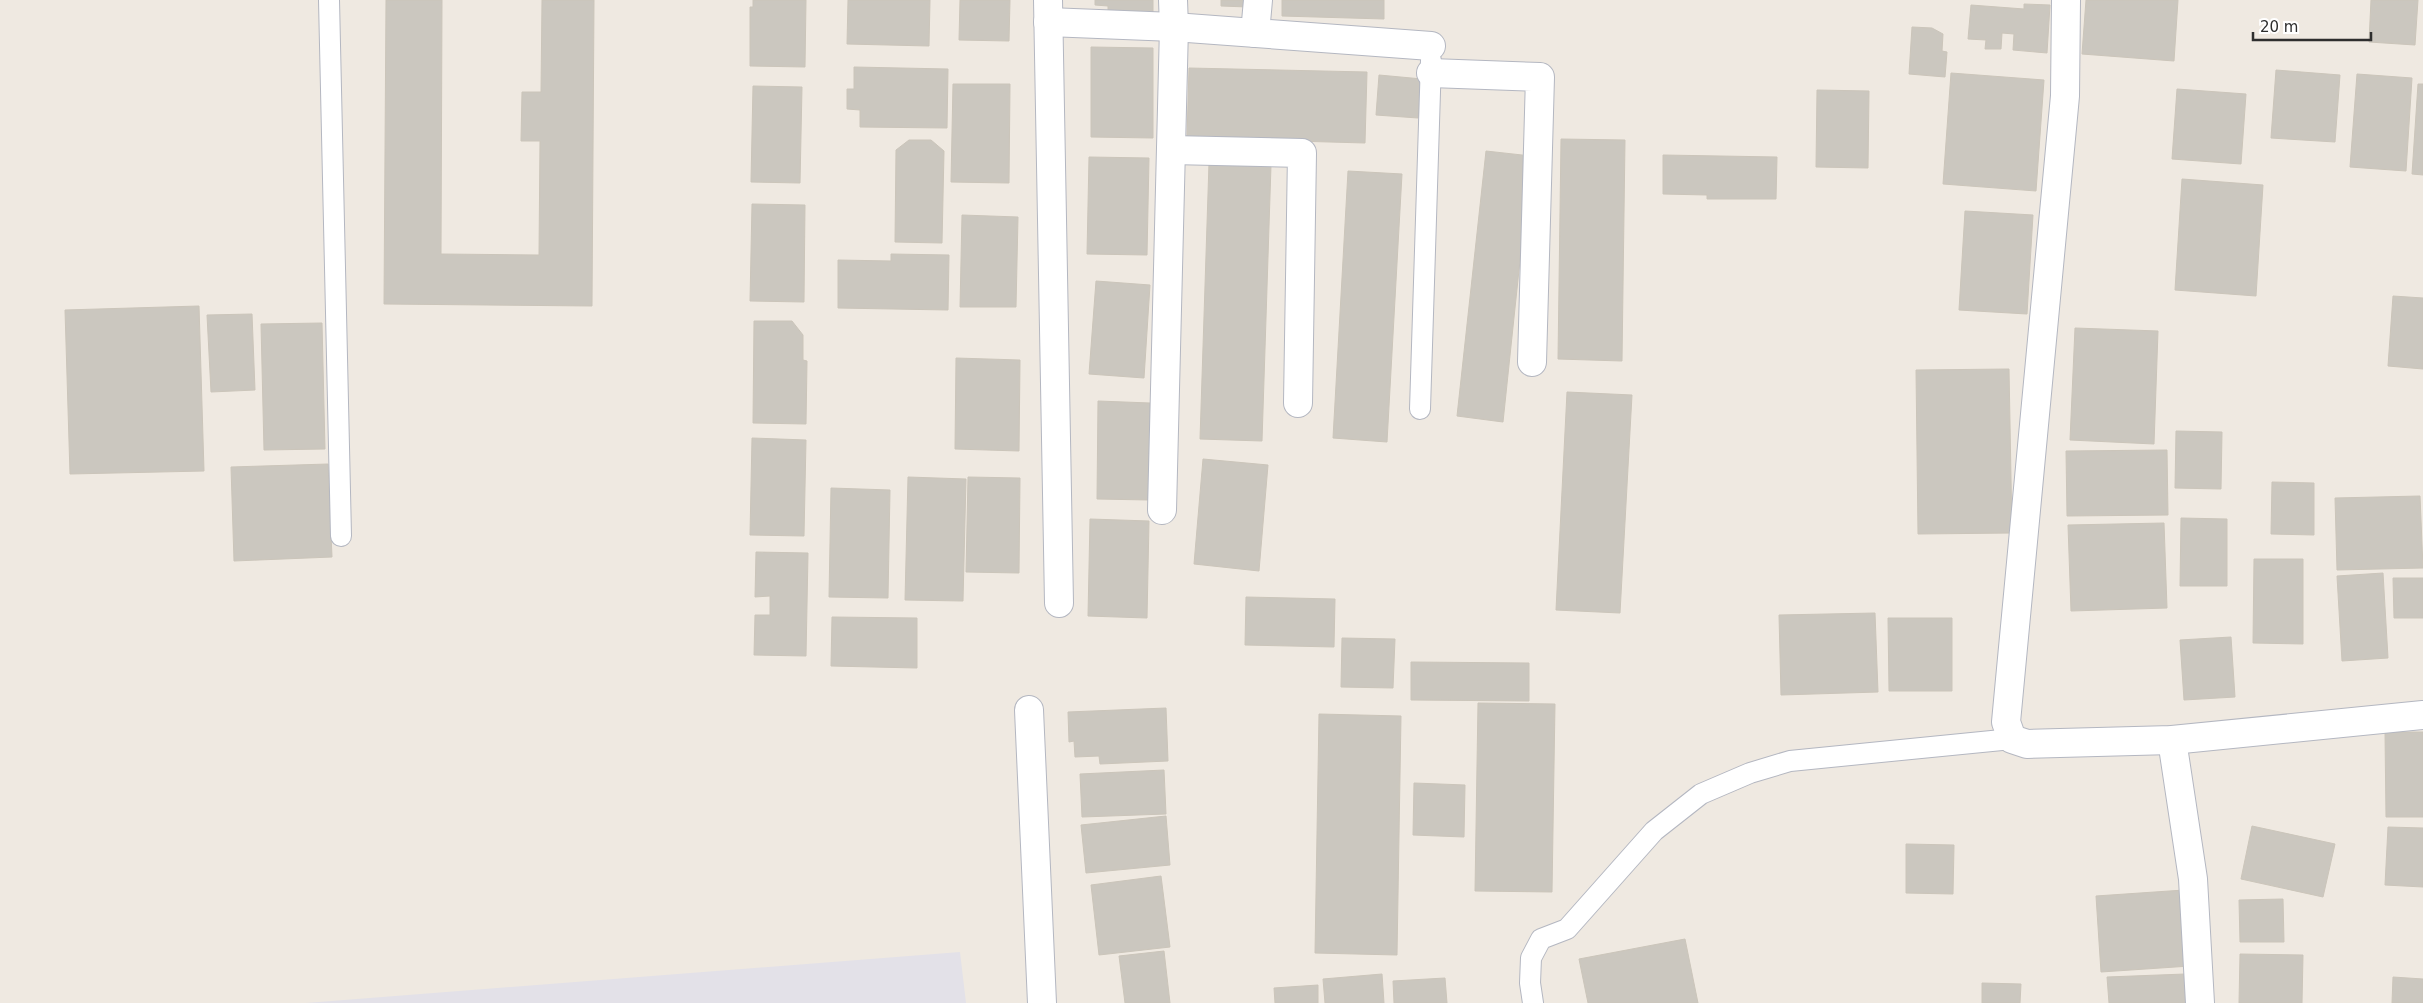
<svg xmlns="http://www.w3.org/2000/svg" width="2423" height="1003" font-family="'DejaVu Sans',sans-serif">
<style>
.industrial{fill:#e3e1e8}
.building{fill:#cbc7bf;stroke:#cbc5ba}
.lines{fill:none;stroke-linecap:round;stroke-linejoin:round}
.service-casing{stroke:#b4b7c1;stroke-width:22}
.minor-casing{stroke:#b4b7c1;stroke-width:30}
.service{stroke:#fff;stroke-width:20}
.minor{stroke:#fff;stroke-width:28}
</style>
<rect width="100%" height="100%" fill="#efe9e1"/>
<path class="industrial" d="M960,952L966,1003H306Z"/>
<g class="building">
<path d="M386,0H442L441,254L539,255L540,141H521L522,92H541L542,0H594L592,306L384,304Z"/>
<path d="M753,0H806L805,67L750,66V7H753Z"/>
<path d="M848,0H930L929,46L847,44Z"/>
<path d="M960,0H1010L1009,41L959,40Z"/>
<path d="M1095,0H1153V14L1108,12V6L1095,5Z"/>
<path d="M1221,0H1248V7L1221,6Z"/>
<path d="M1282,0H1384V19L1282,16Z"/>
<path d="M2086,0H2178L2174,61L2082,54Z"/>
<path d="M2371,0H2418L2415,45L2369,42Z"/>
<path d="M2024,4L2050,5L2047,53L2013,50L2014,34L2002,33L2001,49H1985L1986,40L1968,39L1971,5L2024,9Z"/>
<path d="M1912,27L1932,28L1943,34L1942,51L1947,52L1945,77L1909,74Z"/>
<path d="M1091,47L1153,48V138L1091,137Z"/>
<path d="M854,67L948,69L947,128L860,127V110L847,109V89H854Z"/>
<path d="M1189,68L1367,72L1365,143L1187,138Z"/>
<path d="M2276,70L2340,75L2335,142L2271,138Z"/>
<path d="M1951,73L2044,80L2036,191L1943,184Z"/>
<path d="M2357,74L2412,78L2406,171L2350,167Z"/>
<path d="M1379,75L1422,79L1418,118L1376,115Z"/>
<path d="M953,84H1010L1009,183L951,182Z"/>
<path d="M2418,84H2423V175L2412,174Z"/>
<path d="M753,86L802,87L800,183L751,182Z"/>
<path d="M2177,89L2246,94L2241,164L2172,159Z"/>
<path d="M1817,90L1869,91L1868,168L1816,167Z"/>
<path d="M1561,139L1625,140L1622,361L1558,359Z"/>
<path d="M909,140H931L944,151L942,243L895,242L896,150Z"/>
<path d="M1486,151L1531,156L1503,422L1457,416Z"/>
<path d="M1663,155L1777,157L1776,199H1707V195L1663,194Z"/>
<path d="M1089,157L1149,158L1147,255L1087,254Z"/>
<path d="M1209,163L1271,165L1262,441L1200,439Z"/>
<path d="M1348,171L1402,174L1387,442L1333,438Z"/>
<path d="M2182,179L2263,185L2256,296L2175,290Z"/>
<path d="M752,204L805,205L804,302L750,301Z"/>
<path d="M1965,211L2033,215L2027,314L1959,310Z"/>
<path d="M962,215L1018,217L1016,307H960Z"/>
<path d="M891,254L949,255L948,310L838,308V260L891,261Z"/>
<path d="M1096,281L1150,285L1144,378L1089,374Z"/>
<path d="M2393,296L2423,298V369L2388,366Z"/>
<path d="M199,306L204,471L70,474L65,310Z"/>
<path d="M252,314L255,390L211,392L207,315Z"/>
<path d="M754,321H792L803,335V360L807,361L806,424L753,423Z"/>
<path d="M322,323L325,449L264,450L261,324Z"/>
<path d="M2075,328L2158,331L2154,444L2070,440Z"/>
<path d="M956,358L1020,360L1019,451L955,449Z"/>
<path d="M2009,369L2012,533L1918,534L1916,370Z"/>
<path d="M1567,392L1632,395L1620,613L1556,610Z"/>
<path d="M1098,401L1150,403L1149,500L1097,499Z"/>
<path d="M2176,431L2222,432L2221,489L2175,488Z"/>
<path d="M752,438L806,440L804,536L750,535Z"/>
<path d="M2167,450L2168,515L2067,516L2066,451Z"/>
<path d="M1203,459L1268,465L1259,571L1194,564Z"/>
<path d="M328,464L332,557L234,561L231,467Z"/>
<path d="M908,477L966,479L963,601L905,600Z"/>
<path d="M968,477L1020,478L1019,573L966,572Z"/>
<path d="M2272,482L2314,483V535L2271,534Z"/>
<path d="M831,488L890,490L888,598L829,597Z"/>
<path d="M2420,496L2423,568L2337,570L2335,498Z"/>
<path d="M2181,518L2227,519V586H2180Z"/>
<path d="M1090,519L1149,521L1147,618L1088,616Z"/>
<path d="M2164,523L2167,608L2071,611L2068,525Z"/>
<path d="M756,552L808,553L806,656L754,655L755,615H770V596L755,597Z"/>
<path d="M2254,559H2303V644L2253,643Z"/>
<path d="M2383,573L2388,658L2342,661L2337,576Z"/>
<path d="M2393,578H2423V618H2394Z"/>
<path d="M1246,597L1335,599L1334,647L1245,645Z"/>
<path d="M1875,613L1878,692L1781,695L1779,615Z"/>
<path d="M832,617L917,618V668L831,666Z"/>
<path d="M1888,618H1952V691H1889Z"/>
<path d="M2231,637L2235,697L2184,700L2180,640Z"/>
<path d="M1342,638L1395,639L1393,688L1341,687Z"/>
<path d="M1411,662L1529,663V701L1411,700Z"/>
<path d="M1478,703L1555,704L1552,892L1475,891Z"/>
<path d="M1166,708L1168,761L1100,764L1099,756L1075,757L1074,741L1069,742L1068,712Z"/>
<path d="M1319,714L1401,716L1397,955L1315,953Z"/>
<path d="M2385,732H2423V817H2386Z"/>
<path d="M1164,770L1166,814L1082,817L1080,774Z"/>
<path d="M1414,783L1465,785L1464,837L1413,835Z"/>
<path d="M1166,816L1170,865L1086,873L1081,825Z"/>
<path d="M2252,826L2335,844L2323,897L2241,879Z"/>
<path d="M2388,827L2423,828V887L2385,885Z"/>
<path d="M1906,844L1954,845L1953,894L1906,893Z"/>
<path d="M1161,876L1170,947L1099,955L1091,885Z"/>
<path d="M2184,890L2190,966L2101,972L2096,896Z"/>
<path d="M2283,899L2284,942H2240L2239,900Z"/>
<path d="M1685,939L1698,1003H1588L1579,959Z"/>
<path d="M1164,951L1170,1003H1125L1119,956Z"/>
<path d="M2240,954L2303,955L2302,1003H2239Z"/>
<path d="M1382,974L1384,1003H1325L1323,979Z"/>
<path d="M2185,974L2186,1003H2109L2107,977Z"/>
<path d="M2393,977L2423,979V1003H2392Z"/>
<path d="M1445,978L1447,1003H1394L1393,981Z"/>
<path d="M1982,983L2021,984L2020,1003H1982Z"/>
<path d="M1318,985V1003H1275L1274,988Z"/>
</g>
<g class="lines">
<g class="service-casing">
<g id="service">
<path d="M329,0L341,536"/>
<path d="M1420,409L1431,60"/>
<path d="M1533,1003L1530,983L1531,958L1541,939L1567,929L1654,831L1701,794L1750,773L1790,761L2012,739"/>
</g>
</g>
<g class="minor-casing">
<g id="minor">
<path d="M1048,0L1059,603"/>
<path d="M2066,0L2065,96L2006,722L2012,739L2027,744L2172,740L2423,715"/>
<path d="M1048,22L1174,27L1431,46"/>
<path d="M1255,33L1258,0"/>
<path d="M1431,73L1540,77L1532,362"/>
<path d="M1171,150L1302,153L1298,403"/>
<path d="M1162,510L1174,27L1173,0"/>
<path d="M1029,710L1042,1003"/>
<path d="M2172,740L2193,879L2200,1003"/>
</g>
</g>
<use href="#service" class="service"/>
<use href="#minor" class="minor"/>
</g>
<path d="M2253 32v8h118v-8" fill="none" stroke="#2e2e2e" stroke-width="2.5"/>
<text x="2260" y="32" font-size="15" fill="#2e2e2e" stroke="#ffffff" stroke-width="4" paint-order="stroke">20 m</text>
</svg>
